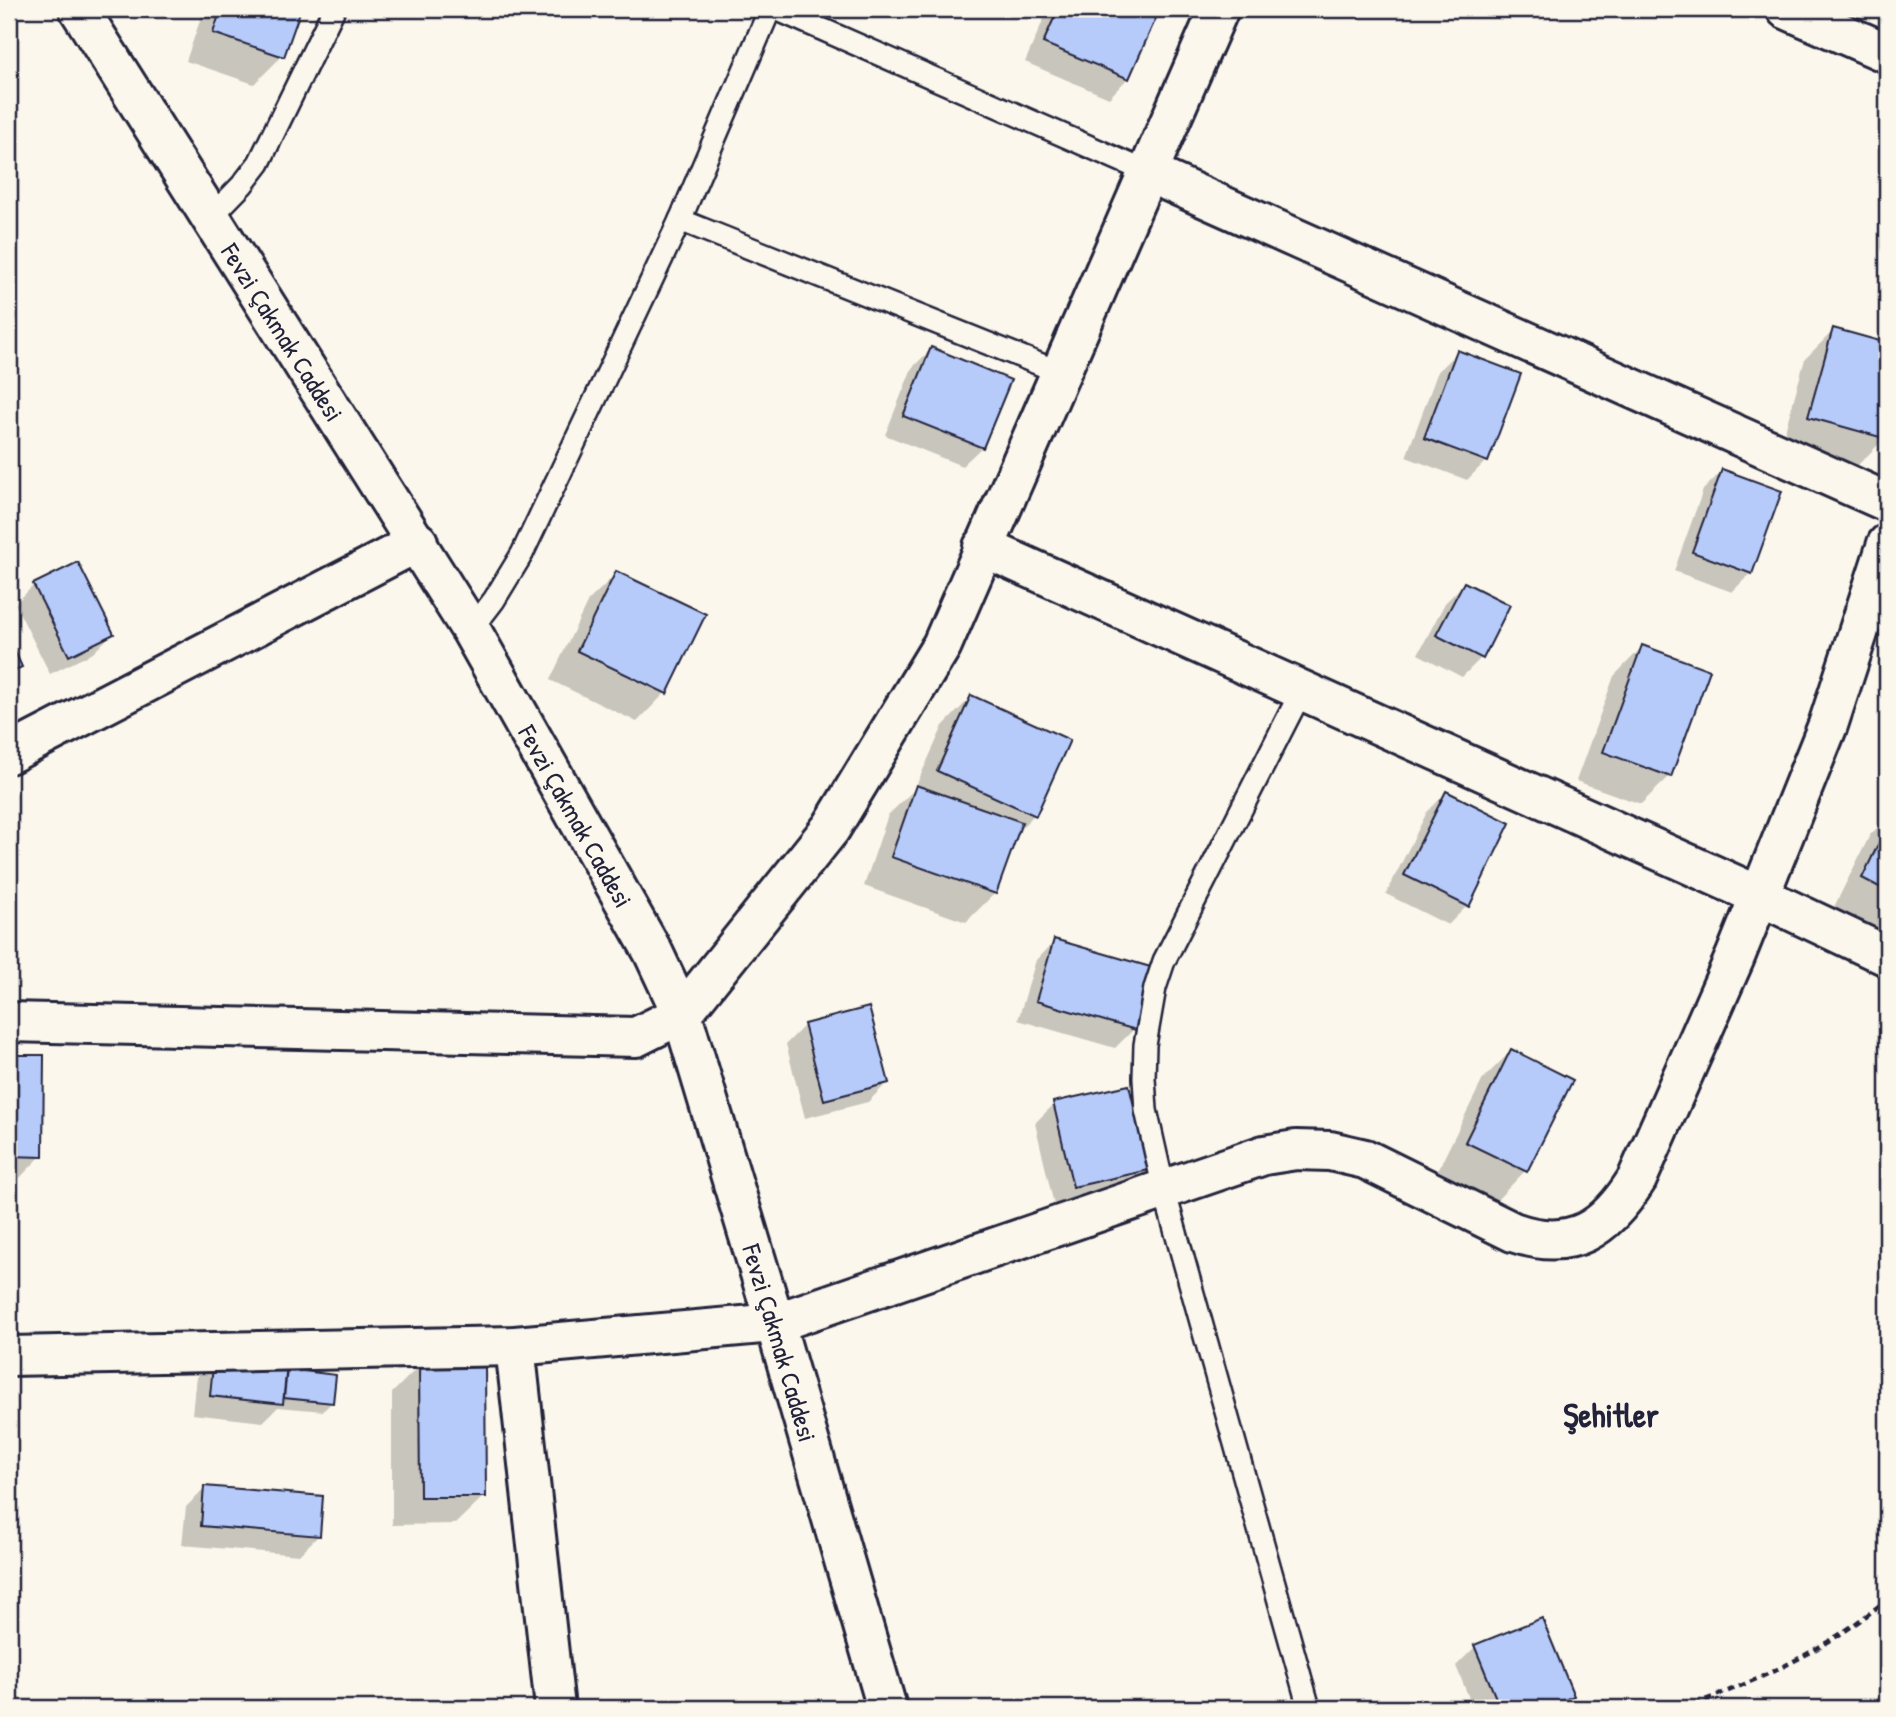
<svg xmlns="http://www.w3.org/2000/svg" width="1896" height="1717" font-family="'Patrick Hand',sans-serif">
<style>
.shadow{fill:#0003}
.building{fill:#b6cbfa;stroke:#22223b;stroke-width:2}
.lines{fill:none;stroke-linecap:round;stroke-linejoin:round}
.service-casing{stroke:#22223b;stroke-width:26}
.minor-casing{stroke:#22223b;stroke-width:44}
.tertiary-casing{stroke:#22223b;stroke-width:44}
.path{stroke:#22223b;stroke-width:4.5;stroke-dasharray:7 5;stroke-linecap:butt}
.service{stroke:#fbf7ec;stroke-width:21}
.minor{stroke:#fbf7ec;stroke-width:38}
.tertiary{stroke:#fbf7ec;stroke-width:38}
.labels{text-anchor:middle;dominant-baseline:central;stroke-width:5;stroke-linejoin:round;paint-order:stroke}
.street-label{font-size:26px;fill:#22223b;stroke:#fbf7ec}
.district-label{font-size:33px;font-weight:bold;fill:#22223b;stroke:#fbf7ec}
</style>
<rect width="100%" height="100%" fill="#fbf7ec"/>
<filter id="ink" filterUnits="userSpaceOnUse"><feTurbulence type="fractalNoise" baseFrequency=".0143" numOctaves="2"/><feDisplacementMap in="SourceGraphic" scale="14" xChannelSelector="R" yChannelSelector="G"/><feConvolveMatrix kernelMatrix="1 2 1 2 8 2 1 2 1" color-interpolation-filters="sRGB"/></filter>
<g filter="url(#ink)">
<g class="shadow">
<path d="M204,9H299L282,56L254,84L186,61Z"/>
<path d="M1048,9H1131L1154,19L1128,78L1109,98L1025,62Z"/>
<path d="M1834,330L1887,345V430L1885,438L1856,467L1781,445L1805,359Z"/>
<path d="M931,349L982,447L962,466L885,435L912,368Z"/>
<path d="M1457,352L1486,461L1467,480L1406,457L1438,371Z"/>
<path d="M1722,471L1751,573L1732,592L1674,571L1703,490Z"/>
<path d="M617,573L703,614L665,693L637,722L550,680L588,601Z"/>
<path d="M1464,584L1481,658L1462,677L1418,654L1445,603Z"/>
<path d="M34,585L112,634L93,653L50,674L15,604Z"/>
<path d="M9,642L20,667L9,678Z"/>
<path d="M1642,647L1670,776L1641,804L1576,781L1614,676Z"/>
<path d="M971,697L1034,815L1016,833L995,893L966,922L864,886L888,815L914,790L943,726Z"/>
<path d="M1446,793L1467,906L1448,925L1386,894L1427,812Z"/>
<path d="M1887,818V933L1834,907L1870,835Z"/>
<path d="M1055,941L1134,1029L1115,1048L1018,1020L1036,960Z"/>
<path d="M805,1025L887,1083L868,1102L805,1118L786,1044Z"/>
<path d="M1511,1051L1525,1171L1497,1200L1438,1170L1483,1079Z"/>
<path d="M9,1056L43,1057L41,1156L13,1185H9Z"/>
<path d="M1054,1104L1147,1170L1128,1189L1054,1205L1035,1123Z"/>
<path d="M215,1358L285,1374L288,1371L332,1402L323,1411L278,1407L263,1422L192,1414L196,1377Z"/>
<path d="M420,1365L484,1496L455,1524L392,1525V1393Z"/>
<path d="M205,1488L318,1536L299,1555L182,1545L186,1507Z"/>
<path d="M1475,1647L1572,1696L1560,1708H1473L1456,1666Z"/>
</g>
<g class="building">
<path d="M221,9H301L284,57L213,33Z"/>
<path d="M1058,9H1135L1156,18L1129,79L1043,43Z"/>
<path d="M1833,328L1887,343V439L1808,417Z"/>
<path d="M931,347L1011,380L983,448L903,416Z"/>
<path d="M1457,350L1521,374L1488,462L1424,438Z"/>
<path d="M1722,469L1782,491L1752,574L1692,552Z"/>
<path d="M78,562L114,634L69,656L33,584Z"/>
<path d="M616,571L706,614L667,694L577,651Z"/>
<path d="M1464,582L1510,605L1483,659L1436,635Z"/>
<path d="M9,638L22,667L9,673Z"/>
<path d="M1642,645L1710,670L1671,777L1603,752Z"/>
<path d="M971,695L1070,740L1036,816L937,771Z"/>
<path d="M916,785L1022,822L996,894L891,857Z"/>
<path d="M1446,791L1510,823L1469,907L1404,875Z"/>
<path d="M1887,826V891L1862,878Z"/>
<path d="M1054,939L1154,968L1136,1030L1036,1001Z"/>
<path d="M869,1007L889,1083L824,1100L804,1024Z"/>
<path d="M1511,1049L1573,1080L1527,1172L1465,1142Z"/>
<path d="M9,1055H44L43,1157L9,1156Z"/>
<path d="M1129,1085L1149,1170L1073,1187L1053,1102Z"/>
<path d="M214,1356L287,1364L283,1404L210,1396Z"/>
<path d="M419,1363H485L486,1497H420Z"/>
<path d="M287,1369L336,1375L333,1403L284,1398Z"/>
<path d="M204,1486L323,1496L320,1536L201,1526Z"/>
<path d="M1542,1618L1574,1696L1545,1708H1500L1474,1645Z"/>
</g>
<g class="lines">
<g class="service-casing">
<g id="service">
<path d="M776,9L1147,172"/>
<path d="M211,217L242,185L259,163L334,9"/>
<path d="M680,220L1059,372"/>
<path d="M471,630L494,600L522,554L680,220L770,9"/>
<path d="M1302,690L1164,961L1155,988L1145,1045L1144,1078L1146,1110L1164,1190L1309,1708"/>
</g>
</g>
<g class="minor-casing">
<g id="minor">
<path d="M1786,9L1887,53"/>
<path d="M1147,172L1887,502"/>
<path d="M983,547L1760,896L1887,956"/>
<path d="M9,754L418,542"/>
<path d="M9,1022L636,1037L682,1014L831,828L942,645L1219,9"/>
<path d="M515,1346L555,1708"/>
<path d="M9,1356L515,1346L775,1323L1264,1155L1296,1150L1330,1151L1365,1159L1513,1232C1572,1253 1606,1229 1637,1179L1735,957L1828,725L1887,544"/>
</g>
</g>
<g class="tertiary-casing">
<g id="tertiary">
<path id="s1" d="M79,9L471,630L653,952L682,1014L775,1323L887,1708"/>
</g>
</g>
<path class="path" d="M1683,1708C1756,1682 1828,1650 1887,1599"/>
<use href="#service" class="service"/>
<use href="#minor" class="minor"/>
<use href="#tertiary" class="tertiary"/>
</g>
</g>
<g class="labels">
<g class="street-label">
<text stroke="none"><textPath href="#s1" startOffset="382">Fevzi Çakmak Caddesi</textPath></text>
<text stroke="none"><textPath href="#s1" startOffset="948">Fevzi Çakmak Caddesi</textPath></text>
<text stroke="none"><textPath href="#s1" startOffset="1516">Fevzi Çakmak Caddesi</textPath></text>
</g>
<g class="district-label">
<text x="1611" y="1415">Şehitler</text>
</g>
</g>
<rect width="1896" height="1717" fill="none" stroke="#fbf7ec" stroke-width="35"/>
<rect x="18" y="18" width="1861" height="1682" fill="none" stroke="#22223b" stroke-width="2.5" filter="url(#ink)"/>
</svg>
